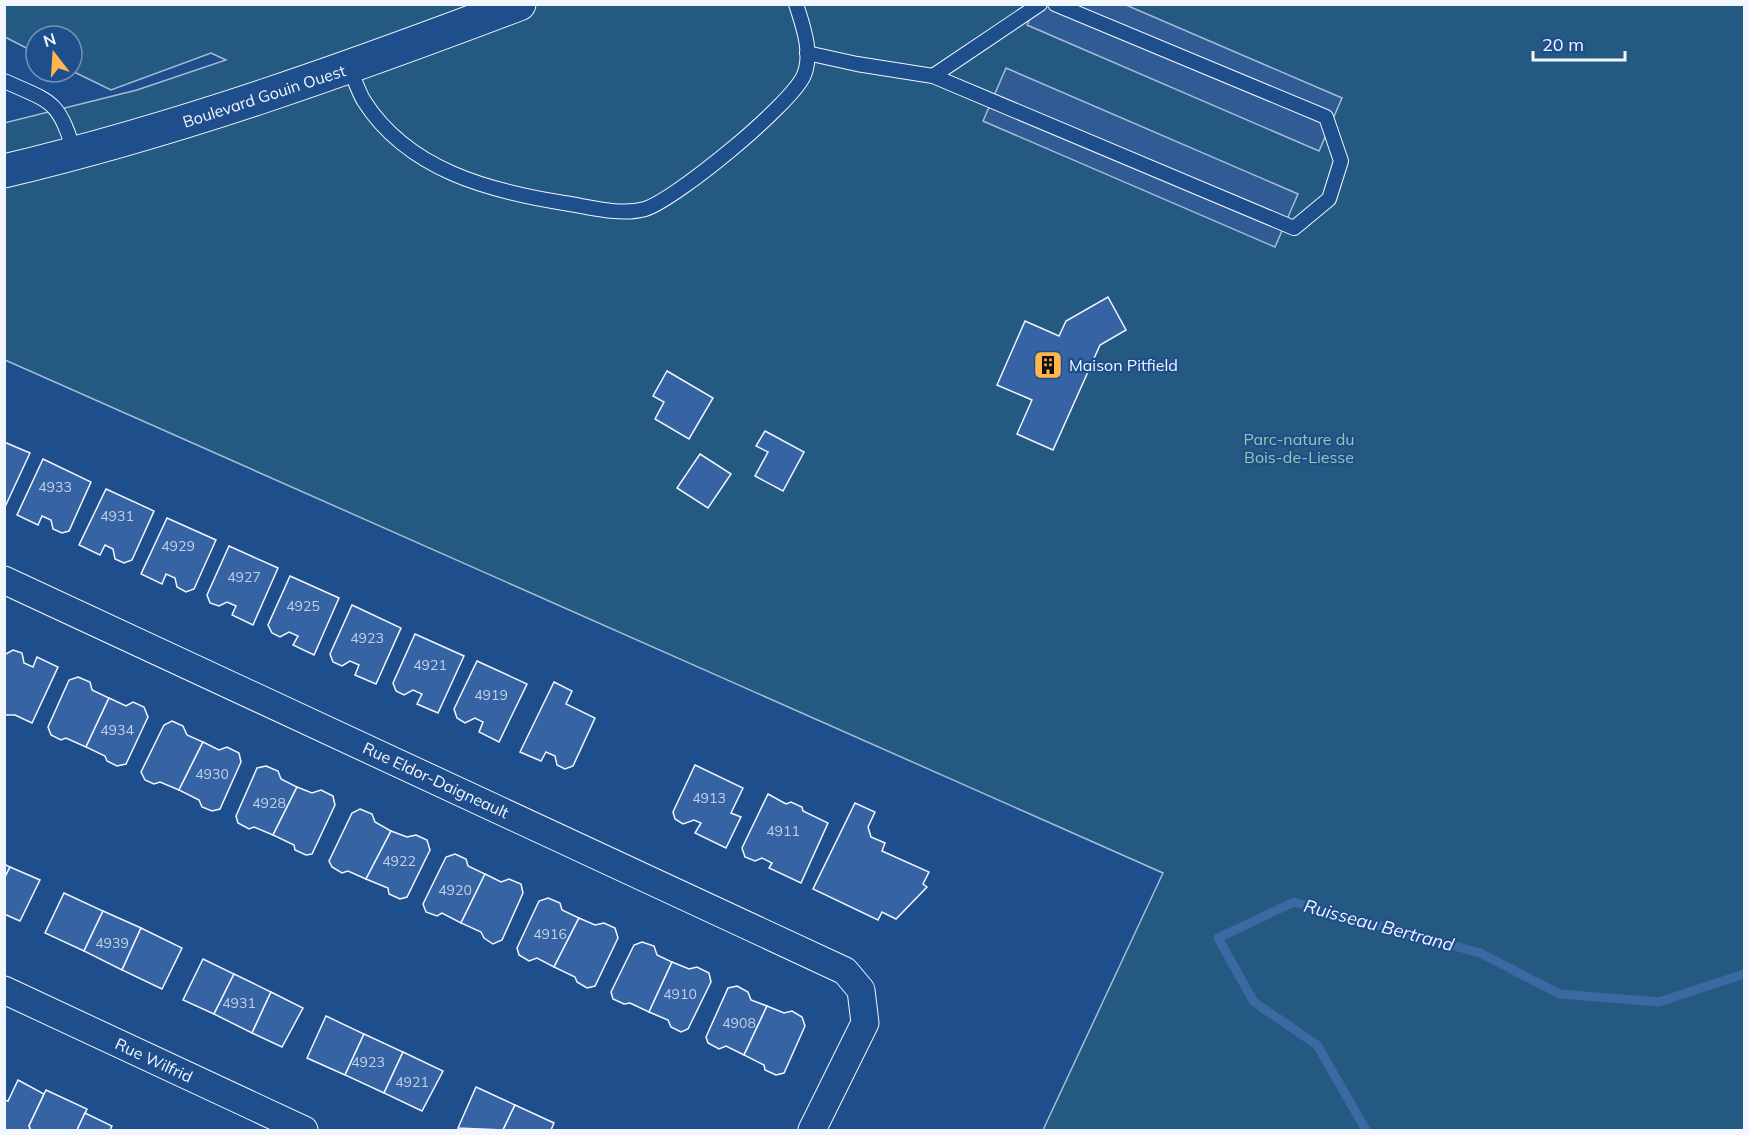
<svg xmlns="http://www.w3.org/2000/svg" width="1749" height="1135" font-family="Mulish,sans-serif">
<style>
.green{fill:#245a82;stroke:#a8bbd7;stroke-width:1.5}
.parking{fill:#305b95;stroke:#a8bbd7;stroke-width:1.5}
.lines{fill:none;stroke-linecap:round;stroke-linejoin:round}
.stream{stroke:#3b69a3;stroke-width:9}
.building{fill:#3563a3;stroke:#f2f6ff;stroke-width:1.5}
.service-casing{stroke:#f2f6ff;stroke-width:16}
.minor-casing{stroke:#f2f6ff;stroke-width:29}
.secondary-casing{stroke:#f2f6ff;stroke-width:35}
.service{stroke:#1f4e8c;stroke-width:14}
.minor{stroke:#1f4e8c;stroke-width:27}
.secondary{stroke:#1f4e8c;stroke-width:33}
.labels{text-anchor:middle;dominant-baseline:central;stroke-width:4.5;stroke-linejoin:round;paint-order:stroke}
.number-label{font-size:14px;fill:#c3d1e8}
.street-label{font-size:16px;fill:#f2f6ff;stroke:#1f4e8c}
.poi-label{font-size:16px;fill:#f2f6ff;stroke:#1f4e8c;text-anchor:start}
.park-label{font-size:16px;fill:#97c8a6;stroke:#1f4e8c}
.water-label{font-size:18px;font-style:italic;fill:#f2f6ff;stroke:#1f4e8c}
</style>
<rect width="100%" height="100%" fill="#1f4e8c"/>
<path class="green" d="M5,5H1744V1130H1043L1163,873L5,360L4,123L137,90L226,60L211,53L111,90L72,71V36H36V53L5,37Z"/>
<g class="parking">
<path d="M1036,5H1126L1342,98L1319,151L1027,25Z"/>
<path d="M1006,68L1298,194L1275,247L983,121Z"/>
</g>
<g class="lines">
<path class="stream" d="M1366,1130L1317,1045L1254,1002L1218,938L1294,902L1480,953L1560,994L1659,1002L1744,974"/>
</g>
<g class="building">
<path d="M1108,297L1126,330L1100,345L1053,450L1017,434L1032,400L997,385L1025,321L1059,336L1066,321Z"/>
<path d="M667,371L713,398L689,439L655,419L664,402L653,396Z"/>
<path d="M765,431L804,452L783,491L755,476L768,452L756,446Z"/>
<path d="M4,442L30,453L4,509Z"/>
<path d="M700,454L731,474L708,508L677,488Z"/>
<path d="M43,459L91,482L69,531L62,533L53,529L51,520L42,516L38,525L17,515Z"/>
<path d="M106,489L154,511L132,560L124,563L115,559L113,549L105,545L100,555L79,545Z"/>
<path d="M167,518L216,540L194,589L186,592L177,587L175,578L166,574L162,584L141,574Z"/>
<path d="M229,546L278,568L253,625L232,615L236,606L227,602L219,606L210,603L207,595Z"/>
<path d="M290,576L339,598L314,655L293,645L298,636L289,632L280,637L272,633L268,625Z"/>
<path d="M352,605L401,628L376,684L355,675L359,665L350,661L342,666L333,662L330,654Z"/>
<path d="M415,634L464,656L438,713L417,704L422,694L413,690L404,695L396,691L393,683Z"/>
<path d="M13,650L22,653L24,663L33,667L37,657L58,667L32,723L15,715H4V655Z"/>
<path d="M477,661L527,684L499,742L479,732L483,722L475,718L465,723L457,718L454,709Z"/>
<path d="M78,677L90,682L92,690L109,698L86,747L66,738L61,740L51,735L48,727L69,680Z"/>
<path d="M554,682L572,691L566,704L595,718L573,766L565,769L557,765L555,756L546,752L541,761L520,752Z"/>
<path d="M109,698L126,706L133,702L144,707L148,717L126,764L117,766L107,761L105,756L86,747Z"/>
<path d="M172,721L183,726L187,735L203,742L179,790L160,782L154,784L145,780L141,772L164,725Z"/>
<path d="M203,742L219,750L227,747L239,753L241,762L220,809L212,811L202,807L199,800L179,790Z"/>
<path d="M695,765L743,788L731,813L741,817L726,848L695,833L701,823L694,820L683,824L675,819L673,812Z"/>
<path d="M266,766L278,771L281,779L297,787L273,835L254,827L249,829L238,823L236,816L257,768Z"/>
<path d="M297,787L312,793L321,790L333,796L335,805L312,854L306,855L295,850L294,845L273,835Z"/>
<path d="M768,794L786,804L791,802L802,807L803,811L828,823L801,883L769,868L772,863L762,858L755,861L745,857L742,848Z"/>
<path d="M855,803L875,812L868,827L871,837L885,843L882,851L929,872L923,884L927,887L896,919L882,912L878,920L813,889Z"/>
<path d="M360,809L372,814L375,822L391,831L366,879L348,871L342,873L332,867L329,861L352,813Z"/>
<path d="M391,831L407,837L416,835L427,840L430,850L407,897L400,899L389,894L388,888L366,879Z"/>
<path d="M455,854L466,859L468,866L485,874L461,923L442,913L437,916L426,912L423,904L446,857Z"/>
<path d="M4,864L10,867L4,879Z"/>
<path d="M10,867L40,880L20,921L4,914V879Z"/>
<path d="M485,874L501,882L509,879L521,884L523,893L502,940L493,944L484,938L481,932L461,923Z"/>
<path d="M64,893L103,911L84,951L45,933Z"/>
<path d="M548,898L560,903L562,910L579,918L554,967L537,958L529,961L519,955L517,948L539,901Z"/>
<path d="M103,911L141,928L122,970L84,951Z"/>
<path d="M579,918L595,925L604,923L615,928L618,938L595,986L587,988L577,982L575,977L554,967Z"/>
<path d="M141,928L182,948L162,989L122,970Z"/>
<path d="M642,942L654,946L657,955L672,962L649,1012L630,1003L624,1004L613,999L611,992L634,945Z"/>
<path d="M203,959L234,974L214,1014L183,1000Z"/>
<path d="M672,962L689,969L697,967L709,973L711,982L688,1029L681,1032L671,1027L668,1020L649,1012Z"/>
<path d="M234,974L271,992L252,1033L214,1014Z"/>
<path d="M737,986L748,992L751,1000L767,1006L744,1055L726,1046L719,1049L708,1043L706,1037L728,988Z"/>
<path d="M271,992L303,1008L282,1047L252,1033Z"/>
<path d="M767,1006L784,1013L792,1011L802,1017L805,1026L784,1073L776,1075L765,1070L764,1065L744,1055Z"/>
<path d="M326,1016L364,1034L345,1075L307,1058Z"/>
<path d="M364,1034L403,1052L384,1093L345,1075Z"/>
<path d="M403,1052L443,1071L422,1111L384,1093Z"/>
<path d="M18,1080L44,1094L29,1126L31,1130H4V1100L8,1101Z"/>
<path d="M476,1087L515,1105L503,1130L458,1128Z"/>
<path d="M46,1090L87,1109L77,1130H31L29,1126Z"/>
<path d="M515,1105L554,1123L551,1130H503Z"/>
<path d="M85,1113L112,1126L110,1130H77Z"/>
</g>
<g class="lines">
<g class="service-casing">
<g id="service">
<path d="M807,53L857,64L933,76L1294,228L1329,199L1341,161L1326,117L1055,4"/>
<path d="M350,68C354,78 358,91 364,101C408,170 489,191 564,203C590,207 620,216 645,209C675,200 792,104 804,75C813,53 803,26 796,4"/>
<path d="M933,76L1040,4"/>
<path d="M4,81C54,103 58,100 75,154"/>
</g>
</g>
<g class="minor-casing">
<g id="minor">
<path d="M4,580L845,971L861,990L865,1023L812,1130"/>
<path d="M4,990L304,1130"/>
</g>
</g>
<g class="secondary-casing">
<path id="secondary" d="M4,171C181,129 350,68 519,4"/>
</g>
<use href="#service" class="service"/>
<use href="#minor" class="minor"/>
<use href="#secondary" class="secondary"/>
</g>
<defs>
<g id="building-square" transform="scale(1.5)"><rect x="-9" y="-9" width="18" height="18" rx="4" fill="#ffb74d" stroke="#1f4e8c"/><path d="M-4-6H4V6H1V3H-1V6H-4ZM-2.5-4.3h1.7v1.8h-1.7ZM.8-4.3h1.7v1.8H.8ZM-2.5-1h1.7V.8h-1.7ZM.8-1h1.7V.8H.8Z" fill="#111"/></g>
</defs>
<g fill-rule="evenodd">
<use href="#building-square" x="1048" y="365"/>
</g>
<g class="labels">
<g class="number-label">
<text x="55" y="487">4933</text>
<text x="117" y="516">4931</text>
<text x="178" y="546">4929</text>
<text x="244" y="577">4927</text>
<text x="303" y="606">4925</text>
<text x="367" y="638">4923</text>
<text x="430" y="665">4921</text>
<text x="491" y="695">4919</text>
<text x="117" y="730">4934</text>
<text x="212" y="774">4930</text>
<text x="709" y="798">4913</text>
<text x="269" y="803">4928</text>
<text x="783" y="831">4911</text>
<text x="399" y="861">4922</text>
<text x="455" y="890">4920</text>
<text x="550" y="934">4916</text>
<text x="112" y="943">4939</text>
<text x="680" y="994">4910</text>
<text x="239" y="1003">4931</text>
<text x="739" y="1023">4908</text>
<text x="368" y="1062">4923</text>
<text x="412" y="1082">4921</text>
</g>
<g class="street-label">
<text transform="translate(264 96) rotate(-18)">Boulevard Gouin Ouest</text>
<text transform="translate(436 780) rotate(25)">Rue Eldor-Daigneault</text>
<text transform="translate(154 1060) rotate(25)">Rue Wilfrid</text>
</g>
<g class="poi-label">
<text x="1069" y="365">Maison Pitfield</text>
</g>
<g class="park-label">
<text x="1299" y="439">Parc-nature du<tspan x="1299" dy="18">Bois-de-Liesse</tspan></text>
</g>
<g class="water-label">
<text transform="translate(1379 925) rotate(15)">Ruisseau Bertrand</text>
</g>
</g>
<rect width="1749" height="1135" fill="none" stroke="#f2f6ff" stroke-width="12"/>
<g transform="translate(54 54) rotate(343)"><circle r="28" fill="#1f4e8c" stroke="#7391ba" stroke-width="1.5"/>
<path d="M0-4.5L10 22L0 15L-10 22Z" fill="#ffb74d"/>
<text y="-9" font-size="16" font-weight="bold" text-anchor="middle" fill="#f2f6ff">N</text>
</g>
<path d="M1533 51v9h92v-9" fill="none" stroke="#f2f6ff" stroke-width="3"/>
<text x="1542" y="51" font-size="18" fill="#f2f6ff" stroke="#1f4e8c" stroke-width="4.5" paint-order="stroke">20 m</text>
</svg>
